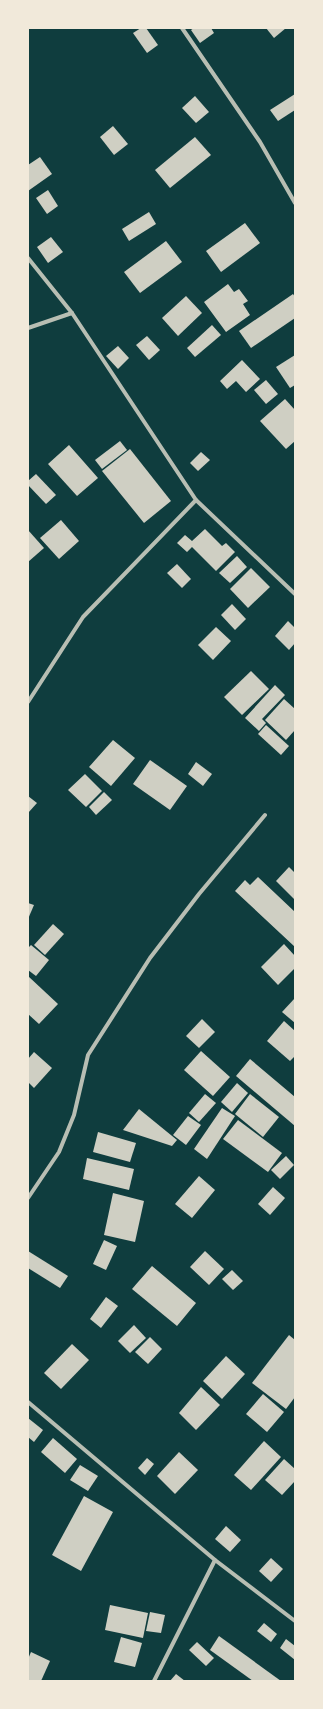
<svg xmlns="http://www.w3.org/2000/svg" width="323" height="1709" font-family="'Work Sans',sans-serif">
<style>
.building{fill:#cfcfc3}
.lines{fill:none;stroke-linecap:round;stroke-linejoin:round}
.minor{stroke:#b8beb3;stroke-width:4}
</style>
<rect width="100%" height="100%" fill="#0f3d3e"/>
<g class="building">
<path d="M141,28H146L158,45L147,53L133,33Z"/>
<path d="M194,28H211L214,33L200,43L191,30Z"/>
<path d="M266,28H286L274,38Z"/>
<path d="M295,94V110L278,121L270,110Z"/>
<path d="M195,96L209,112L196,123L182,108Z"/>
<path d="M113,126L128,144L114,155L100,137Z"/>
<path d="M195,137L211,155L170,188L155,170Z"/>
<path d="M40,157L52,174L28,191V165Z"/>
<path d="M48,190L58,206L47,214L36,198Z"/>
<path d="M149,212L156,224L129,241L122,229Z"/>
<path d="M245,223L260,243L221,272L206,251Z"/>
<path d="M51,237L63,252L48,263L37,247Z"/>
<path d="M166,241L182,262L140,293L124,272Z"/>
<path d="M228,284L234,292L239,289L248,301L243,304L250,315L226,332L204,302Z"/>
<path d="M293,294L295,297V318L251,348L239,331Z"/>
<path d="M186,296L202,313L178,336L162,318Z"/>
<path d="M212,325L221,335L195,357L187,348Z"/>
<path d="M147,336L160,350L149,360L136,345Z"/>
<path d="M118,346L129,358L118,369L106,356Z"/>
<path d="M295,355V385L290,388L276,367Z"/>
<path d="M242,360L260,379L246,392L236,381L227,389L220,381Z"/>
<path d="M266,380L278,394L266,404L254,390Z"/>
<path d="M285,399L295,410V441L286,449L260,421Z"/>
<path d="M120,441L127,450L102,469L95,460Z"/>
<path d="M69,445L98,478L77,496L48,464Z"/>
<path d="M130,449L171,501L144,523L102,471Z"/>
<path d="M201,452L210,460L198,471L190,463Z"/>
<path d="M36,474L56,495L46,504L28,485V481Z"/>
<path d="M61,520L79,541L59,559L40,538Z"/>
<path d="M205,529L222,546L226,543L235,552L216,571L192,547L187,552L177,543L185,535L192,541Z"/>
<path d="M28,530L44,548L28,562Z"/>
<path d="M237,556L247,567L230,583L219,573Z"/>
<path d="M177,564L191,579L182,588L167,573Z"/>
<path d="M251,568L270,587L248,608L230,589Z"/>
<path d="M232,604L246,619L235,630L221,615Z"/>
<path d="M288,621L295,628V643L289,650L275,636Z"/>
<path d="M216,627L231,641L213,660L198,645Z"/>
<path d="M251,671L269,689L242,715L224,697Z"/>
<path d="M275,685L285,695L262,719L266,723L259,731L245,718Z"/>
<path d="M284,699L295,709V730L286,740L265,720Z"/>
<path d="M266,725L289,746L281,755L258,734Z"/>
<path d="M113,740L135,758L111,786L89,767Z"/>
<path d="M150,760L187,786L170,810L133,784Z"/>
<path d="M196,762L212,774L203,786L188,774Z"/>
<path d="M85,774L102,791L86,807L68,790Z"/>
<path d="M104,792L112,800L96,815L89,807Z"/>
<path d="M28,796L37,803L28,813Z"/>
<path d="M289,867L295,873V900L276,881Z"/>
<path d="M258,877L295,912V947L235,891L245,880L250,885Z"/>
<path d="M28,903L34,905L28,919Z"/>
<path d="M53,924L64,934L45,955L34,945Z"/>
<path d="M284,944L295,956V968L278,985L261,967Z"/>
<path d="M31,945L49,960L36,976L28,970V948Z"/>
<path d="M28,976L58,1004L39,1024L28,1014Z"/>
<path d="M295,998V1023L282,1012Z"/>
<path d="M202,1019L215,1032L199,1048L186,1036Z"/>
<path d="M284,1021L295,1031V1056L290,1061L267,1041Z"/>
<path d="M201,1051L230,1077L213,1096L184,1070Z"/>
<path d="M34,1052L52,1068L34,1088L28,1082V1059Z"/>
<path d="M250,1059L295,1097V1126L236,1076Z"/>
<path d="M237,1083L248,1093L232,1112L221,1102Z"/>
<path d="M205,1094L216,1103L199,1122L189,1113Z"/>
<path d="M250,1094L279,1117L263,1137L235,1114Z"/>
<path d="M222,1108L235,1116L207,1159L194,1149Z"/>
<path d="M139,1109L177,1140L172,1146L123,1130Z"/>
<path d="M188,1116L201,1125L186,1145L173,1135Z"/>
<path d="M238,1120L282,1153L268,1172L223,1139Z"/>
<path d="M98,1132L136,1143L130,1162L93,1152Z"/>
<path d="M286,1156L294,1165L280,1179L271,1170Z"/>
<path d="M87,1158L134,1169L129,1190L83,1179Z"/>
<path d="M199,1176L215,1190L192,1218L175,1204Z"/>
<path d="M273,1187L285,1198L270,1215L258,1204Z"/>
<path d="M113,1193L144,1201L135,1242L104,1235Z"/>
<path d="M104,1240L117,1246L106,1270L93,1264Z"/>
<path d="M28,1251L68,1276L60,1288L28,1268Z"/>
<path d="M205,1251L224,1269L209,1285L190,1267Z"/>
<path d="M152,1266L196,1303L177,1326L132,1289Z"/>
<path d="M232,1270L243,1281L233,1290L222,1279Z"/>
<path d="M106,1297L118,1306L101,1328L90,1319Z"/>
<path d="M134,1325L146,1338L130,1353L118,1341Z"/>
<path d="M289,1335L295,1340V1397L286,1409L252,1383Z"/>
<path d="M150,1337L162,1349L148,1364L135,1352Z"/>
<path d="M72,1344L89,1360L61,1389L44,1373Z"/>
<path d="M226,1356L245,1374L222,1399L203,1381Z"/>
<path d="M201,1387L220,1405L196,1430L179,1413Z"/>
<path d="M263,1394L284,1412L267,1432L246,1414Z"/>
<path d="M28,1418L43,1430L34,1442L28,1437Z"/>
<path d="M53,1438L77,1459L65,1473L41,1452Z"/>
<path d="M264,1441L281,1457L251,1490L234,1475Z"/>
<path d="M179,1452L198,1470L175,1494L157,1476Z"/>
<path d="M147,1458L154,1464L145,1475L138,1468Z"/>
<path d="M284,1459L295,1469V1481L282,1495L265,1480Z"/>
<path d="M80,1465L98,1476L88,1491L70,1480Z"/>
<path d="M84,1496L113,1512L81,1571L52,1555Z"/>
<path d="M226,1526L241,1540L230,1552L215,1539Z"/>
<path d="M271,1558L283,1569L271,1582L259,1571Z"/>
<path d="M110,1605L148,1613L143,1638L105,1630Z"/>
<path d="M150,1612L165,1615L161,1633L146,1631Z"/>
<path d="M264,1623L277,1634L271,1642L257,1631Z"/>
<path d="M219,1636L281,1681H253L210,1650Z"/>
<path d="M121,1637L142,1643L135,1667L114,1662Z"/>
<path d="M286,1639L295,1646V1660L280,1648Z"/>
<path d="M197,1642L214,1658L206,1666L189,1650Z"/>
<path d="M31,1652L50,1661L41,1681H28V1659Z"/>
<path d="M176,1674L185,1681H170Z"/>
</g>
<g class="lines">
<g class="minor">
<path d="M182,28L260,142L295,203"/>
<path d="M28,258L72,313L196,500L83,617L28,702"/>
<path d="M28,328L72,313"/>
<path d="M196,500L295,594"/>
<path d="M28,1198L59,1152L74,1115L88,1055L150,958L199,894L265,815"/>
<path d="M28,1402L215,1560L295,1621"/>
<path d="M154,1681L215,1560"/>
</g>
</g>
<rect width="323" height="1709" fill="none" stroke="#f1e9da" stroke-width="58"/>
</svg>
